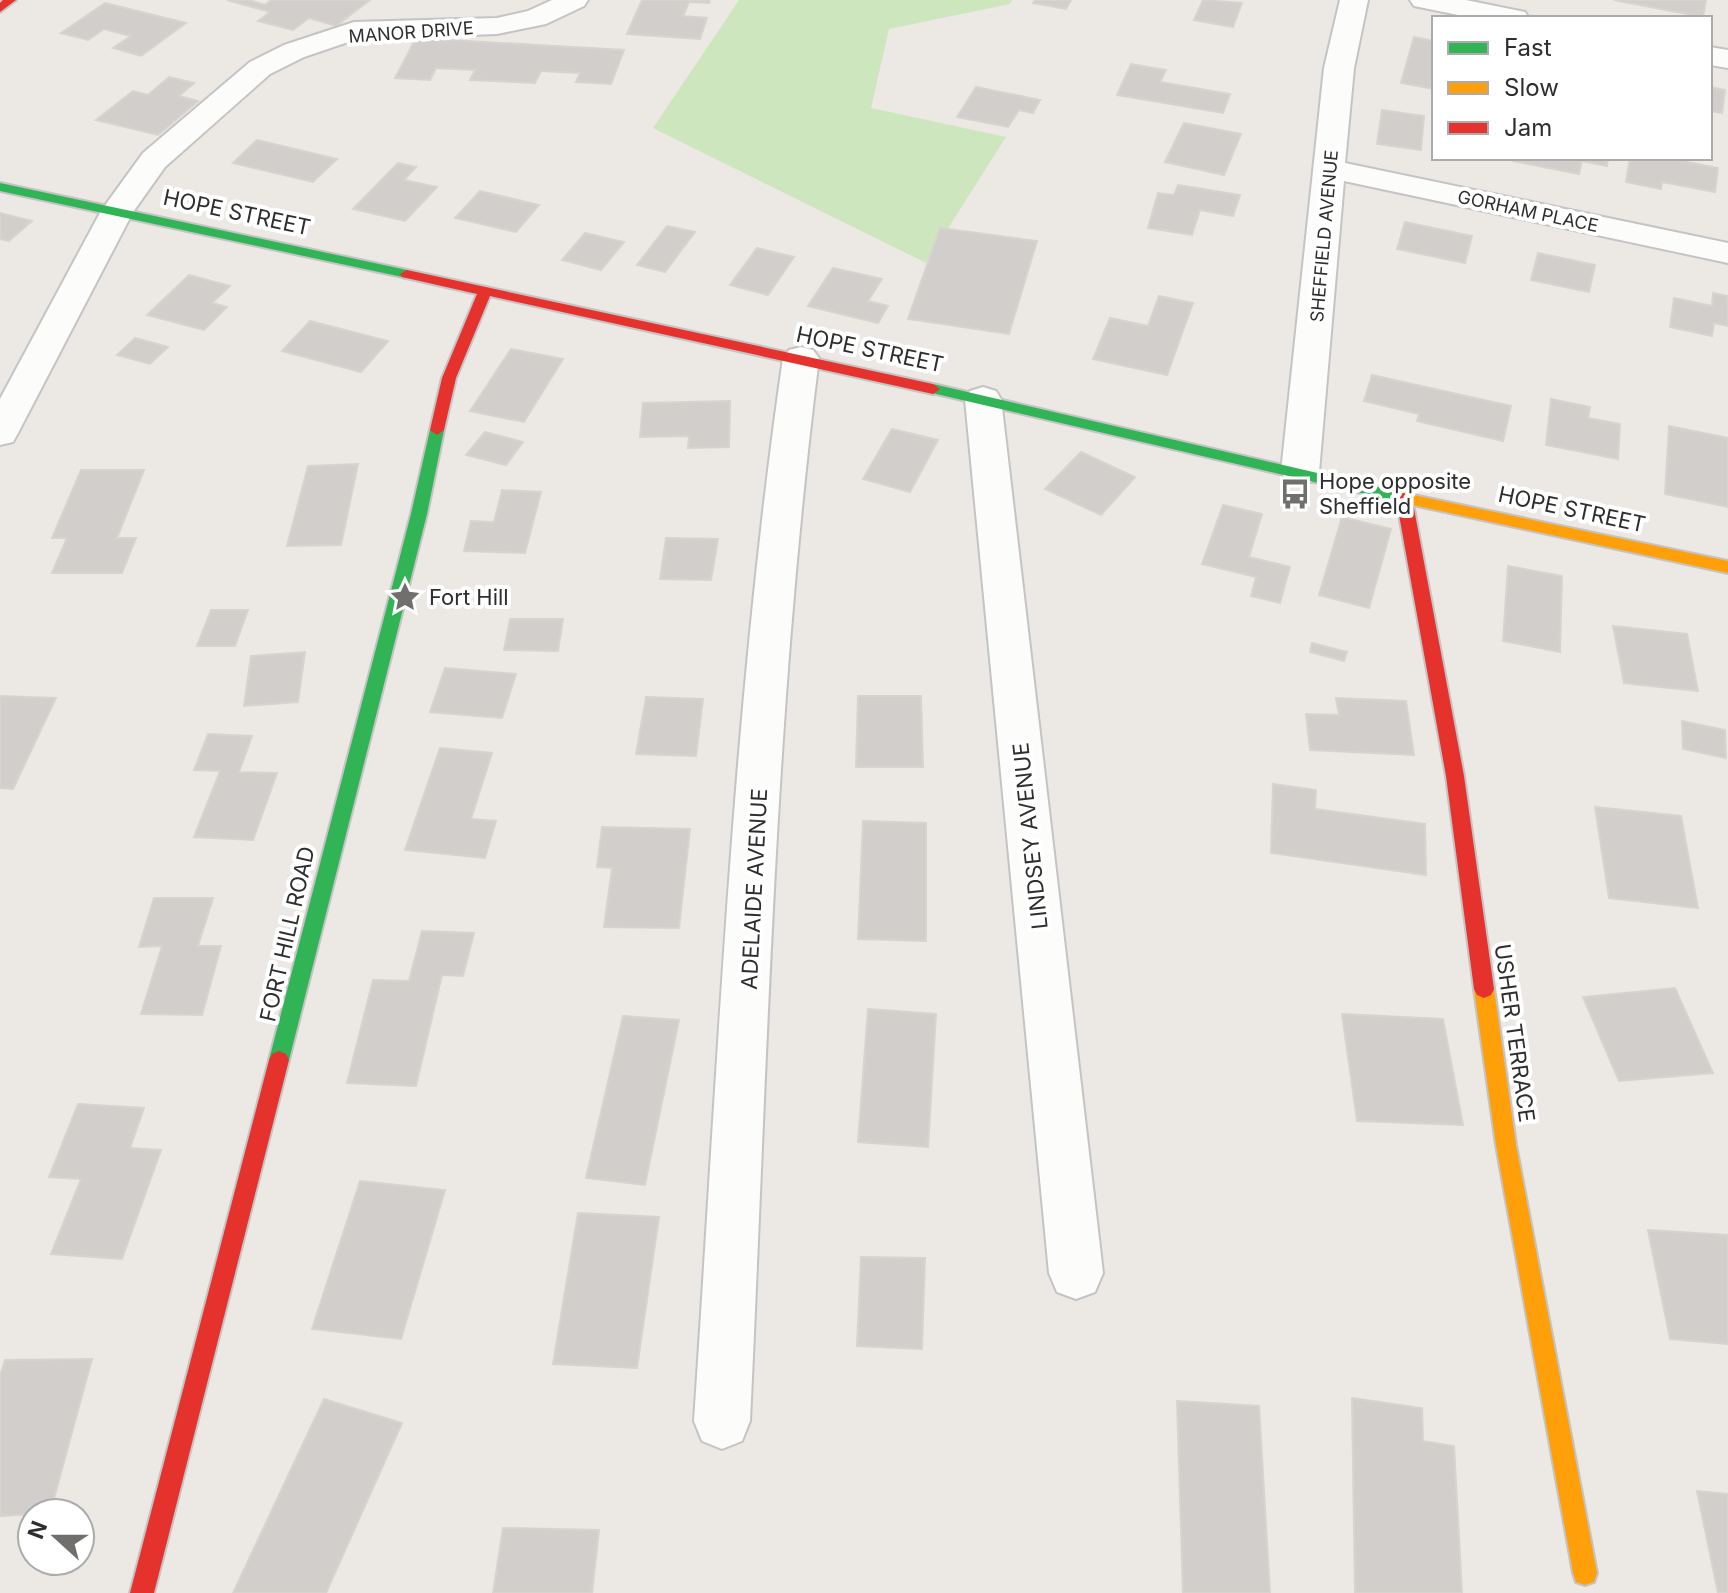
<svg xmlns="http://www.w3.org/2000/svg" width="1728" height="1593" font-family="Inter,sans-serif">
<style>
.green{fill:#cee6be}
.building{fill:#d1cecb;stroke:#d7d4d0;stroke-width:2}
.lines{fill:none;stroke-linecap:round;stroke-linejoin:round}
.street-casing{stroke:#c5c4c5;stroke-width:4}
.fast-casing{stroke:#c5c4c5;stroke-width:4}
.slow-casing{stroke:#c5c4c5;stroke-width:4}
.jam-casing{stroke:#c5c4c5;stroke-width:4}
.street{fill:#fcfcfb;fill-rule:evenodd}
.fast{fill:#30b455;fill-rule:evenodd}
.slow{fill:#ff9f0a;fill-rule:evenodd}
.jam{fill:#e5322d;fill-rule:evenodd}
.labels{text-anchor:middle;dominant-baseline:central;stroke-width:8;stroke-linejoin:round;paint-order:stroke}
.far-street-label{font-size:18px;fill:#2e2e2e;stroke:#fff}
.street-label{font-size:22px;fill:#2e2e2e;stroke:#fff}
.poi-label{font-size:22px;fill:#2e2e2e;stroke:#fff;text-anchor:start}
</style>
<rect width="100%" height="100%" fill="#ece8e4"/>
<path class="green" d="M739,0H1012L1010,4L889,29L871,108L1006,137L926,263L653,128Z"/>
<g class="building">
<path d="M227,0H249L265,5L271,0H370L336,26L309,18L293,30L258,21L270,12Z"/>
<path d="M642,0H710L709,3L689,2L683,16L707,18L700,39L627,34Z"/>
<path d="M1035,0H1071L1066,9L1033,3Z"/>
<path d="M1203,0L1242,3L1233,27L1194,20Z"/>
<path d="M1614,0H1706L1703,17Z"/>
<path d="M105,3L186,23L141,56L113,48L131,36L104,29L88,40L61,33Z"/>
<path d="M1414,37L1434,41V89L1401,83Z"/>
<path d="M416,38L624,50L611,84L576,82L580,73L541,71L535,83L470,80L475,70L436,68L430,80L395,78Z"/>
<path d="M1131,64L1166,70L1160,82L1230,94L1223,113L1117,95Z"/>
<path d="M169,77L194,83L179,96L198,101L158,135L96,120L133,91L148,95Z"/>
<path d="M976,87L1040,100L1033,113L1019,110L1008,127L957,117Z"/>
<path d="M1710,87L1725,90L1722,113L1710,111Z"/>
<path d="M1382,110L1424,116L1421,150L1377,144Z"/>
<path d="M1184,123L1241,134L1224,175L1165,162Z"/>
<path d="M257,140L337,159L313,182L233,163Z"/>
<path d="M1514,158H1608L1607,166L1582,161L1579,174L1513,161Z"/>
<path d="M1630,158H1667L1718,168L1715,192L1662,182L1661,189L1626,182Z"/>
<path d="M398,163L416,167L404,180L437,187L405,221L353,209Z"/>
<path d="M1178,185L1240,195L1233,216L1200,210L1192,235L1148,228L1158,193L1174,195Z"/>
<path d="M480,191L539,205L516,232L455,218Z"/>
<path d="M0,213L32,221L9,241L0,239Z"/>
<path d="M1405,222L1472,236L1465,263L1397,249Z"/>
<path d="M667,226L695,232L665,272L637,265Z"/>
<path d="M940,228L1037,241L1009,334L908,319Z"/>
<path d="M585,233L624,242L601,270L562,260Z"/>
<path d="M757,248L794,257L768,295L730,285Z"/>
<path d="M1538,253L1595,265L1589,292L1531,280Z"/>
<path d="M833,268L882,279L868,301L888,306L878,323L808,306Z"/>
<path d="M189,275L230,286L212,303L227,307L204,330L147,315Z"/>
<path d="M1713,293L1728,296V326L1714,323L1712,336L1670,327L1674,298L1712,306Z"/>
<path d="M1159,296L1193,303L1167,375L1093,359L1110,318L1148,326Z"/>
<path d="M310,321L388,341L361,372L282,351Z"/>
<path d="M135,338L168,347L150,364L117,355Z"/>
<path d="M511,349L563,359L524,422L470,411Z"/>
<path d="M1372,375L1511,406L1503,441L1417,421L1419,414L1364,401Z"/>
<path d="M1551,399L1590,407L1588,418L1620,424L1618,459L1546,445Z"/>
<path d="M730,401L729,447L688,448L689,436L640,437L643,403Z"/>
<path d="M1669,426L1728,438V507L1665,494Z"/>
<path d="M892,429L938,440L910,492L863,479Z"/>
<path d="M485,432L523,442L506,465L466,455Z"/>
<path d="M1081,452L1135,477L1101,515L1045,489Z"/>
<path d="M358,464L341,545L287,546L308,466Z"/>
<path d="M81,470H144L117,538H136L122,573H52L67,538H52Z"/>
<path d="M502,490L541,492L525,553L464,551L471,521L494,522Z"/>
<path d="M1223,505L1262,514L1249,557L1290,567L1280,603L1251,596L1256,577L1202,564Z"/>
<path d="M1342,517L1391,529L1369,608L1319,595Z"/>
<path d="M666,538L718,539L711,580L660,579Z"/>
<path d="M1508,566L1562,576L1560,652L1503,641Z"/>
<path d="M211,610H248L235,646H197Z"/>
<path d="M510,619H563L558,651L504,650Z"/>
<path d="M1613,626L1687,634L1698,691L1624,683Z"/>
<path d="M1312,643L1347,652L1344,661L1310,652Z"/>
<path d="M305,652L298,702L244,706L251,656Z"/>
<path d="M445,668L516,674L502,718L430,712Z"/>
<path d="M0,696L56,698L13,789L0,788Z"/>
<path d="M858,696H921L923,767H856Z"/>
<path d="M646,697L703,699L696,756L636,754Z"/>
<path d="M1336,698L1406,701L1414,755L1310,750L1306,714L1339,715Z"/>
<path d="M1682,721L1725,730L1726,758L1683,749Z"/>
<path d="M208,734L252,736L239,772L277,773L253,840L194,837L220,771L194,770Z"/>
<path d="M440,748L492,753L471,819L496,821L485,858L405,850Z"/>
<path d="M1273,784L1316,790L1315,809L1425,824L1426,875L1271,853Z"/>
<path d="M1595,807L1681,816L1698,908L1609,898Z"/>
<path d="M863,821L926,823V941L858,939Z"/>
<path d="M602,827L690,829L679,928L604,927L612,868L597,867Z"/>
<path d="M154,898H213L198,946H221L202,1015L141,1014L162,946L139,947Z"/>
<path d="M422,931L474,933L463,976L442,975L416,1086L347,1083L373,980L409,981Z"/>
<path d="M1675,988L1713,1073L1619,1081L1583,997Z"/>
<path d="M868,1009L936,1014L928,1147L858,1142Z"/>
<path d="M1342,1014L1443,1019L1463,1125L1357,1121Z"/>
<path d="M623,1016L679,1020L645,1185L586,1178Z"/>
<path d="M78,1104L144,1108L130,1148L161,1150L122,1259L51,1254L81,1179L49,1177Z"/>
<path d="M360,1181L445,1190L401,1339L312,1329Z"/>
<path d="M578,1213L659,1217L637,1368L553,1364Z"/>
<path d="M1648,1230L1728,1235V1344L1670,1339Z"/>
<path d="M861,1257L925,1258L922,1349L857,1346Z"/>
<path d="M92,1359L50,1513L0,1516V1376L5,1360Z"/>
<path d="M1352,1398L1422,1408L1423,1441L1454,1446L1462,1593H1355Z"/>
<path d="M324,1399L402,1423L326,1593H233Z"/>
<path d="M1177,1401L1259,1406L1270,1593H1183Z"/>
<path d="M1697,1491L1728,1494V1593H1718Z"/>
<path d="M503,1528L599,1530L592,1593H493Z"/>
</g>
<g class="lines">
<g class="street-casing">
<g id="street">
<path d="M552,0H588L584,6L546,24L497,34L357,39L304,57L270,74L165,167L133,212L18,433L13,442L0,445V399L101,211L143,153L250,62L284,45L354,22L497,18L528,11Z"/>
<path d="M1340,0H1368L1354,68L1345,163L1728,243V263L1344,181L1319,472L1313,481L1300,485L1287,481L1281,472L1324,68Z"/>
<path d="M1410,0H1466L1525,12L1529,18H1473L1414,6Z"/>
<path d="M1710,47L1728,50V68L1710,65Z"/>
<path d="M801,347L813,350L819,358C774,710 767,1067 750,1421L742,1441L722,1449L702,1441L694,1421C718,1066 732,710 783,358L789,350Z"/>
<path d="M983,387L996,391L1001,399L1103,1273L1095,1292L1076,1299L1057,1292L1049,1273L965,399L970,391Z"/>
</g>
</g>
<g class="fast-casing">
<g id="fast">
<path d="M0,183L407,270L414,274L407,278L0,191Z"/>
<path d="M933,384L1404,493L1412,498L1404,503L928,392L926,389Z"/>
<path d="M437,425L444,430L427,514L289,1060L286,1066L279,1069L272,1066L269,1060L411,514L430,430Z"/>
</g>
</g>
<g class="slow-casing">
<g id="slow">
<path d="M1404,493L1728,561V573L1399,502L1396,498L1399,494Z"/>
<path d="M1484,980L1491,983L1494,989L1516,1145L1597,1573L1594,1582L1585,1585L1576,1582L1573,1573L1496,1145L1474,989L1477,983Z"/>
</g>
</g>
<g class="jam-casing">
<g id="jam">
<path d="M3,0H16L0,12V3Z"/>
<path d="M407,270L933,384L940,389L933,394L490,296L456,378L444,430L437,435L430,430L442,378L477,294L402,277L400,274Z"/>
<path d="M1404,493L1412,498L1464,776L1494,989L1491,995L1484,998L1477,995L1474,989L1446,776L1396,498Z"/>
<path d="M279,1051L286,1054L289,1060L154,1593H130L269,1060L272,1054Z"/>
</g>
</g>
<use href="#street" class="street"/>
<use href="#fast" class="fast"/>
<use href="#slow" class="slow"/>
<use href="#jam" class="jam"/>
</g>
<defs>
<g id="bus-bare" transform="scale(2.4)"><path d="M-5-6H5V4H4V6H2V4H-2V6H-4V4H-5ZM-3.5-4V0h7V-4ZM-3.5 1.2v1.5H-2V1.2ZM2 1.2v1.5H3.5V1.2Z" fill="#706f6e" stroke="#fff" stroke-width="2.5" paint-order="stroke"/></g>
<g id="sight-bare" transform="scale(2.4)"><path d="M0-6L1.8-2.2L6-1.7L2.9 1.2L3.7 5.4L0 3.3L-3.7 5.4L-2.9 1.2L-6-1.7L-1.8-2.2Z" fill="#706f6e" stroke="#fff" stroke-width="2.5" paint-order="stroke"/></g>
</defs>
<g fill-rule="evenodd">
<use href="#bus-bare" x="1295" y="494"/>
<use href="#sight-bare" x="405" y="597"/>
</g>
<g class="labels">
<g class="far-street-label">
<text transform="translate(411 32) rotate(-4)">MANOR DRIVE</text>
<text transform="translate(1528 211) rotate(12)">GORHAM PLACE</text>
<text transform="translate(1324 236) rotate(-85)">SHEFFIELD AVENUE</text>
</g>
<g class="street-label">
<text transform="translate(237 212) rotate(12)">HOPE STREET</text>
<text transform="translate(870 349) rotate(12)">HOPE STREET</text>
<text transform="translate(1572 509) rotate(12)">HOPE STREET</text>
<text transform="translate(1030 836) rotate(-96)">LINDSEY AVENUE</text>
<text transform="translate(754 889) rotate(-87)">ADELAIDE AVENUE</text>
<text transform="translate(287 934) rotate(-77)">FORT HILL ROAD</text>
<text transform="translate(1515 1033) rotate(82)">USHER TERRACE</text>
</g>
<g class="poi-label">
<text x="1319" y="481">Hope opposite<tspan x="1319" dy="25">Sheffield</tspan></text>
<text x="429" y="597">Fort Hill</text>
</g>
</g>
<rect x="1432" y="16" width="280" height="144" fill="#ffffff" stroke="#ababab" stroke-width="2"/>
<rect x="1448" y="42" width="40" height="12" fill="#30b455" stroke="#ababab" stroke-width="2"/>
<text x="1504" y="56" font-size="24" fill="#2e2e2e">Fast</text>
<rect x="1448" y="82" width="40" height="12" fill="#ff9f0a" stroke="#ababab" stroke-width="2"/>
<text x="1504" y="96" font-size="24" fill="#2e2e2e">Slow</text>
<rect x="1448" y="122" width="40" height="12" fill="#e5322d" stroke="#ababab" stroke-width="2"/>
<text x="1504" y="136" font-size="24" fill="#2e2e2e">Jam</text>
<g transform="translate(56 1537) rotate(291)"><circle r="38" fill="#ffffff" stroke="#ababab" stroke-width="2"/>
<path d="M0-6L14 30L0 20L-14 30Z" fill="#706f6e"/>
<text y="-12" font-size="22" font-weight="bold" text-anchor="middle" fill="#2e2e2e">N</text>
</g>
</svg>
